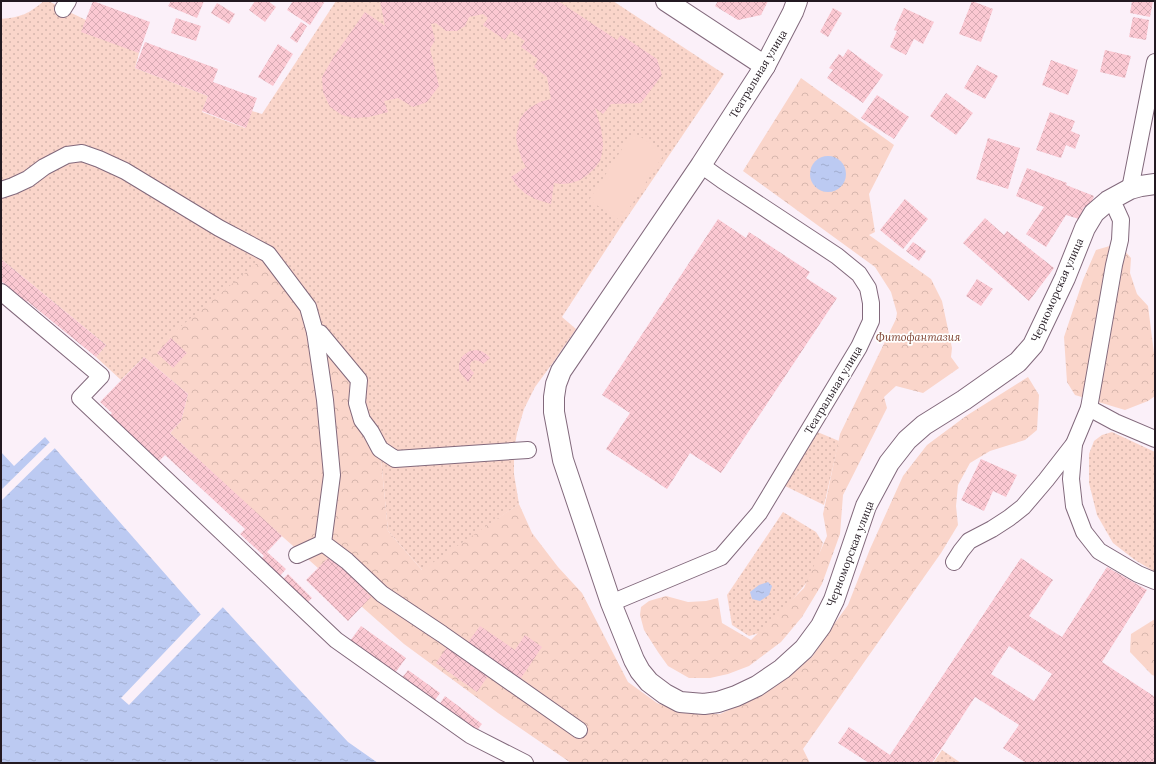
<svg xmlns="http://www.w3.org/2000/svg" width="1156" height="764" font-family="Lora,serif">
<style>
.grass{fill:url(#grass-dots)}
.forest{fill:url(#forest-crowns)}
.pitch{fill:#fad5ca}
.water{fill:url(#water-ripples)}
.pier{fill:#fbf0f9}
.building{fill:url(#building-cross-hatch);fill-rule:evenodd}
.lines{fill:none;stroke-linecap:round;stroke-linejoin:round}
.minor-casing{stroke:#82697c;stroke-width:18}
.major-casing{stroke:#82697c;stroke-width:22}
.minor{stroke:#fff;stroke-width:16}
.major{stroke:#fff;stroke-width:20}
.labels{text-anchor:middle;dominant-baseline:central;stroke-width:3.5;stroke-linejoin:round;paint-order:stroke}
.street-label{font-size:11px;fill:#231921;stroke:#fff}
.park-label{font-size:11px;font-style:italic;fill:#7f4331;stroke:#fff}
</style>
<defs>
<pattern id="grass-dots" width="8" height="8" patternUnits="userSpaceOnUse"><rect width="8" height="8" fill="#fad5ca"/><path d="M2 2h.1M6 6h.1" fill="none" stroke="#d6b6ad" stroke-width="1.8" stroke-linecap="round"/></pattern>
<pattern id="forest-crowns" width="20" height="18" patternUnits="userSpaceOnUse"><rect width="20" height="18" fill="#fad5ca"/><path d="M2 6a3 3 0 1 1 6 0M12 15a3 3 0 1 1 6 0" fill="none" stroke="#d6b6ad"/></pattern>
<pattern id="water-ripples" width="26" height="14" patternUnits="userSpaceOnUse"><rect width="26" height="14" fill="#bccaf2"/><path d="M2 4q2-2 4 0t4 0M15 11q2-2 4 0t4 0" fill="none" stroke="#a1adcf"/></pattern>
<pattern id="building-cross-hatch" width="8" height="8" patternUnits="userSpaceOnUse"><rect width="8" height="8" fill="#fbc8d2"/><path d="M0 0l8 8M0 8l8-8" fill="none" stroke="#d7abb4"/></pattern>
</defs>
<rect width="100%" height="100%" fill="#fbf0f9"/>
<g class="grass">
<path d="M44,1H49L63,9L86,20L139,53L135,68L208,96L202,112L245,128L252,111L262,114L336,1H613L724,74L622,225L562,317L576,329L552,364L535,387L524,409L517,433L514,450V474L519,504L423,571L388,531L380,449L144,357L121,380L96,357L106,345L1,259V19C22,17 28,14 44,1Z"/>
<path d="M815,431L839,441L824,505L783,485Z"/>
<path d="M1112,432L1155,452V572L1135,560L1113,543L1097,515L1089,483V454L1094,441L1102,435Z"/>
<path d="M783,512L816,532L823,543L812,576L767,631L749,636L732,625L727,595Z"/>
<path d="M942,750L961,763H933Z"/>
</g>
<g class="forest">
<path d="M801,78L894,145L869,194L875,232L869,235L931,279L942,301L952,348L951,357L959,368L923,393L896,386L884,397L887,408L843,495L840,534L822,584L802,617L781,642L749,666L728,674L710,678H689L668,666L658,652L644,630L640,615L641,607L649,601L666,596L688,602L706,601L718,598L722,623L751,640L804,588L827,536L823,514L840,434L896,319L897,313L891,292L875,267L743,171Z"/>
<path d="M1113,245L1124,250L1131,258L1130,273L1137,294L1148,306L1155,361V396L1148,401L1125,410L1075,395L1067,382L1064,337L1083,280L1096,250Z"/>
<path d="M268,254L308,307L359,380L357,403L380,449L388,531L422,570L519,504L532,533L558,567L582,593L628,682L657,703L684,713L720,714L762,695L812,657L829,631L848,605L870,549L903,476L927,445L966,416L1028,377L1039,395L1037,430L1025,440L990,451L970,463L958,485L956,506L958,525L941,553L803,749L810,763H571L498,713L404,644L258,515L170,433L181,421L188,394L144,357Z"/>
<path d="M1155,619V676L1152,675L1130,652L1131,634Z"/>
</g>
<path class="pitch" d="M633,132L665,153L621,221L589,200Z"/>
<g class="water">
<circle cx="828" cy="174" r="18"/>
<path d="M45,437L203,617L218,602L348,742L378,763H1V452L14,466Z"/>
<path d="M768,582L772,586L769,595L760,601L752,599L750,592L759,585Z"/>
</g>
<g class="pier">
<path d="M51,441L56,447L1,501V490Z"/>
<path d="M218,600L224,606L129,705L121,698L202,613L203,614L216,601Z"/>
</g>
<g class="building">
<path d="M93,1L150,22L139,53L81,32Z"/>
<path d="M171,1H204L197,18L168,6Z"/>
<path d="M255,1H268L276,7L265,22L249,10Z"/>
<path d="M293,1H325L310,25L287,10Z"/>
<path d="M380,1H558L617,40L621,35L657,59L662,75L641,103L611,104L603,114L595,108L601,128L603,144L602,153L600,161L594,169L587,175L580,180L571,183L562,184L554,183L551,204L535,199L526,194L518,187L511,177L526,167L522,160L517,144L516,136L520,119L525,112L531,107L540,102L551,99L547,77L534,67L538,59L521,47L525,41L511,31L505,40L483,25L488,18L483,14L469,17L465,26L457,31H446L436,23L431,24L435,40L430,49L439,86L427,102L413,107L398,98L384,101L388,112L369,117L354,118L342,115L330,107L323,92L322,77L334,56L365,12L385,26Z"/>
<path d="M718,1H768L761,15L738,20L715,6Z"/>
<path d="M972,1L993,9L981,42L959,34Z"/>
<path d="M1132,1H1153L1150,17L1130,13Z"/>
<path d="M217,3L235,14L229,24L211,13Z"/>
<path d="M833,8L842,13L828,37L820,32Z"/>
<path d="M904,8L934,22L923,44L914,39L906,55L890,47L897,31L894,30Z"/>
<path d="M1133,17L1149,20L1146,40L1129,37Z"/>
<path d="M176,18L201,26L196,41L171,33Z"/>
<path d="M301,22L307,26L297,43L290,38Z"/>
<path d="M145,42L218,69L213,82L257,98L246,128L202,111L208,96L135,68Z"/>
<path d="M278,44L293,54L273,86L258,77Z"/>
<path d="M848,49L883,75L863,103L827,78L833,70L829,68L839,54L843,57Z"/>
<path d="M1105,50L1131,56L1125,78L1100,72Z"/>
<path d="M1051,60L1078,70L1068,95L1042,85Z"/>
<path d="M977,65L998,76L985,99L964,88Z"/>
<path d="M946,93L973,113L956,135L930,116Z"/>
<path d="M877,95L909,117L894,139L861,118Z"/>
<path d="M1050,112L1075,121L1071,131L1080,135L1075,149L1066,145L1061,158L1036,150Z"/>
<path d="M988,138L1020,148L1008,189L976,179Z"/>
<path d="M1027,168L1067,183L1066,185L1094,196L1089,208L1084,207L1079,219L1066,215L1046,247L1026,234L1044,207L1016,196Z"/>
<path d="M905,199L928,219L903,249L880,230Z"/>
<path d="M985,218L1004,235L1007,231L1054,268L1029,301L963,243Z"/>
<path d="M718,219L746,238L749,232L810,272L806,278L837,298L721,473L690,453L667,489L606,449L630,413L602,395Z"/>
<path d="M913,242L926,251L919,261L906,251Z"/>
<path d="M1,259L106,345L96,357L27,301L25,303L9,290L10,288L1,281Z"/>
<path d="M977,279L993,289L981,306L966,296Z"/>
<path d="M171,338L187,353L173,368L157,353Z"/>
<path d="M476,350L481,351L486,354L490,358L483,364L479,361L475,360L471,362L470,365V369L474,373L468,382L461,374L459,370V364L461,358L465,354L470,351Z"/>
<path d="M144,357L188,394L181,421L170,433L282,536L267,552L286,569L279,577L260,560L264,556L240,534L245,529L165,455L158,462L110,415L112,413L100,402Z"/>
<path d="M981,459L1017,475L1006,497L993,491L984,511L961,500Z"/>
<path d="M330,556L338,564L341,561L367,586L363,589L371,597L348,621L306,580Z"/>
<path d="M1021,558L1053,580L1029,616L1062,637L1107,567L1147,590L1102,662L1155,697V763H1026L1003,748L1019,725L975,697L932,763H869L838,743L849,727L890,755ZM1009,646L1052,674L1034,701L991,674Z"/>
<path d="M288,574L312,598L306,604L282,580Z"/>
<path d="M361,626L406,658L395,673L350,641Z"/>
<path d="M480,626L515,650L525,635L542,647L519,681L466,645Z"/>
<path d="M447,647L488,676L477,692L436,663Z"/>
<path d="M408,670L440,693L433,703L401,679Z"/>
<path d="M445,696L482,724L475,733L438,706Z"/>
</g>
<g class="lines">
<g class="minor-casing">
<g id="minor">
<path d="M63,9L68,1"/>
<path d="M1130,189L1155,62"/>
<path d="M1,190L13,186L28,179L44,167L67,155L82,153L99,159L125,171L219,228L268,254L308,307L315,332L320,333L359,380L357,403L362,420L371,432L380,449L395,459L528,450"/>
<path d="M1,292L101,376L80,398L336,640L470,735L525,763"/>
<path d="M315,332L325,400L332,475L323,543L347,561L382,594L442,634L579,730"/>
<path d="M1089,408L1115,422L1155,439"/>
<path d="M1074,444L1071,479L1074,506L1084,532L1099,551L1138,574L1155,581"/>
<path d="M297,555L323,543"/>
<path d="M954,562L961,551L969,541L992,529L1009,518L1023,507L1046,480L1074,444L1089,408L1114,265L1120,240L1121,220L1116,209L1110,201H1108"/>
<path d="M611,603L721,557L759,513L859,347L871,321V303L868,288L859,274L837,256L722,180L701,165"/>
</g>
</g>
<g class="major-casing">
<g id="major">
<path d="M666,1L765,66"/>
<path d="M797,1L793,12L765,66L701,165L561,371L556,384L554,397V412L563,460L611,603L634,660L640,671L649,682L665,694L680,702L704,704L718,702L736,696L757,686L782,669L804,649L821,626L834,600L866,506L889,463L907,440L924,425L964,400L1018,362L1033,345L1065,278L1085,228L1094,213L1108,201L1130,189L1141,186L1155,184"/>
</g>
</g>
<use href="#minor" class="minor"/>
<use href="#major" class="major"/>
</g>
<g class="labels">
<g class="street-label">
<text transform="translate(758 74) rotate(-59)">Театральная улица</text>
<text transform="translate(1057 290) rotate(-66)">Черноморская улица</text>
<text transform="translate(833 390) rotate(-59)">Театральная улица</text>
<text transform="translate(850 554) rotate(-69)">Черноморская улица</text>
</g>
<g class="park-label">
<text x="918" y="337">Фитофантазия</text>
</g>
</g>
<rect width="1156" height="764" fill="none" stroke="#231921" stroke-width="4"/>
</svg>
